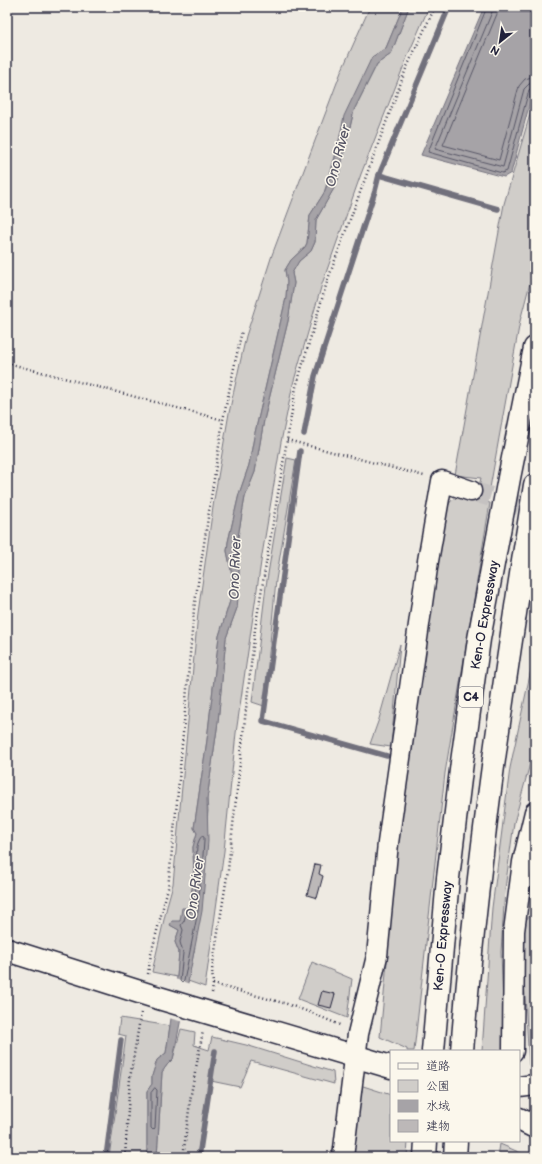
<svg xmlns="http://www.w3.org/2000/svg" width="542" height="1164" font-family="'Balsamiq Sans','Klee One',sans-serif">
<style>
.green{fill:#d0cdc9;stroke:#797882}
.water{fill:#a6a3a7;stroke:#716f7c}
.pier{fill:#eeeae2}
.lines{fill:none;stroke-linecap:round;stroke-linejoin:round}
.shore{stroke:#575666;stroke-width:1}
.stream{stroke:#716f7c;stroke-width:5.5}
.building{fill:#bcb8b8;stroke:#22223b}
.minor-tunnel{stroke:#c5c2c1;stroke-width:20;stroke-dasharray:20 10;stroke-linecap:butt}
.minor-casing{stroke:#22223b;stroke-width:23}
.tertiary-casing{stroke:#22223b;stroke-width:25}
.motorway-casing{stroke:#22223b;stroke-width:25}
.path{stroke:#22223b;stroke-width:2.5;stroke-dasharray:1 3;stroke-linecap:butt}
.minor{stroke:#fbf7ec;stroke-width:20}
.tertiary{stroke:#fbf7ec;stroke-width:22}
.motorway{stroke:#fbf7ec;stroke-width:22}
.labels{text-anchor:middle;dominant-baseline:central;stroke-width:3;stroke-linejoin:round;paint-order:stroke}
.shield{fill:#fbf7ec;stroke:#636270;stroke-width:1}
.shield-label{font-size:12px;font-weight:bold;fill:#22223b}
.street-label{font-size:13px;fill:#22223b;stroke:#fbf7ec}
.water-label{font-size:14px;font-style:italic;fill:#575666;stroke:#fbf7ec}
</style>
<rect width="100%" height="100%" fill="#eeeae2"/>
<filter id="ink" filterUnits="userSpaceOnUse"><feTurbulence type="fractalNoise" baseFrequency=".025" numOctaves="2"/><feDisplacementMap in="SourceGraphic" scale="8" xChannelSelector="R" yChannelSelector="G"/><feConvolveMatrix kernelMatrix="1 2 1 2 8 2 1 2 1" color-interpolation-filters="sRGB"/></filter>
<g filter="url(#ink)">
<g class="green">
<path d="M370,7H403L386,48L372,57L337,150L324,193L310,215L307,243L305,247L291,260L285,270L287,282L286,298L254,437L249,465L239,494L228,542L227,551L232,575L230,601L219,636L207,740L194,828L197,833L193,847L194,878L191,895L190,908L180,921L170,925L179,930L175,942L179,952L177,977L152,972L168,902L173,884L198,613L214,500L229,413L246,336L272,255L296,191L341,72Z"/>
<path d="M409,7H429L408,55L361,174L322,284L293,384L281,442L262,555L236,733L224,851L205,987L188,981L194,952L208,811L207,799L218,722L226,638L237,608L239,570L236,548L245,497L255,472L264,420L288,321L294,283L292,273L299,261L311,251L315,242L316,220L337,183L354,110L377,64L391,54Z"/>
<path d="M535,97V264L520,321L490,488L479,486L481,478L455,475L504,204Z"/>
<path d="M287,458L296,460L276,580L264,706L252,702L266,586Z"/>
<path d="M460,496L490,503L445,773L414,1051H407V1049L380,1037L401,812L444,512L451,501Z"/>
<path d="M400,644L391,747L370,744L379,719Z"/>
<path d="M535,651V745L514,823L505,889L501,952L504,1033L506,1051H482L492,908L510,768Z"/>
<path d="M535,910V1066L529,1065L521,925Z"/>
<path d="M312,962L352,979L347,1018L298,999Z"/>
<path d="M120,1018L170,1026L166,1053L157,1060L152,1076V1084L147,1091V1157H109L126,1036L118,1034Z"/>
<path d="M181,1029L195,1032L194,1045L209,1050L212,1037L246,1045L333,1072L334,1084L251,1061L240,1087L211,1081L209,1079L197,1157H157L162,1072L167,1065L173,1059Z"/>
<path d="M357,1084L391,1095V1141H408L407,1157H349Z"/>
<path d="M500,1144L530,1157H498Z"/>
</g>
<g class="water">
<path d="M403,7H409L391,54L377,64L354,110L337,183L316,220L315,242L311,251L299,261L292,273L294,283L288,321L264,420L255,472L245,497L236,548L239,570V589L237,608L226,638L218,722L207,799L208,841L202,911L173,1059L167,1065L162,1072L157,1157H147V1091L152,1084V1076L157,1060L166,1053L177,977L179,952L175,942L179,930L170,925L172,921H180L182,908H190L191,895L194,878L193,847L197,833L194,828L207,740L219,636L230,601L232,575L227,551L228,542L239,494L249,465L254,437L286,298L287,282L285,270L291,260L305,247L307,243L310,215L324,193L329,180L337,150L344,116L372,57L386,48Z"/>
<path d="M484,7H535V84L511,173L504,177L421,155Z"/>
</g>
<path class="pier" d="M175,979L190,984L183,1022L169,1018Z"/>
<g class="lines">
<g class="shore">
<path d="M487,7L428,152L502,173L507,171L529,90L531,88L535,87"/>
<path d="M492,7V12L435,149L503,167L524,89L529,84L535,82"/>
<path d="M499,7L497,14L443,145L499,160L519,86L525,79L535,76"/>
<path d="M202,836L204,837V841L202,869L200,871L198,869C197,859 194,844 202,836Z"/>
<path d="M199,882L200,884L198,911L184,981L182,983L180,981L183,953L180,942L183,930L181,925L184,921L186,913L191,911L194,909L196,885Z"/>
<path d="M155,1088L157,1090L155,1128L153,1130L151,1128V1093Z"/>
</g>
<g class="stream">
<path d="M379,175L498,209"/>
<path d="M304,434L315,376L375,191L379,175L449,7"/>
<path d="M300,451L263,721L387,756"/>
<path d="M106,1157L121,1040"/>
<path d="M199,1157L215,1051"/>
</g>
</g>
<g class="building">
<path d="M315,864L321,865L319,874L323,876L317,898L307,895Z"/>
<path d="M322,991L335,994L331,1008L318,1005Z"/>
</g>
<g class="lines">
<path class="minor-tunnel" d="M471,491L535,510"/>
<g class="minor-casing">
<g id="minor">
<path d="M513,1051L514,931L523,862L535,812"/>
<path d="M519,1087L535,1085"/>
<path d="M343,1157L358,1034L377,956L388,843L428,561L442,481L471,491"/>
</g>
</g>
<g class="tertiary-casing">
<g id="tertiary">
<path d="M7,950L152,996L391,1067"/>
<path d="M519,1119L535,1127"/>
</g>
</g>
<g class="motorway-casing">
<g id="motorway">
<path d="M433,1051L448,878L462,762L479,639L509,478L535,348"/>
<path d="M462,1051C477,861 505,673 535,485"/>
<path d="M425,1157L426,1141"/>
<path d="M455,1157L456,1141"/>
</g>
</g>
<g class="path">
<path d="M7,363L223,420"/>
<path d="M287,440L424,476"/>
<path d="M148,974L151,954L168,888L177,802L194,609L223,420L242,330"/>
<path d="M213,984L287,1004L312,1013L342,1026"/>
<path d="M212,993L213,984L212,970L228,870L255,629L296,387L327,282L355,206L406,69L435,7"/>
<path d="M125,1157L130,1078L141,1013"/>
<path d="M183,1157L191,1094L203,1031"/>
</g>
<use href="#minor" class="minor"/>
<use href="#tertiary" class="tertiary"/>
<use href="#motorway" class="motorway"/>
</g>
</g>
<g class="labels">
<rect class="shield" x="459" y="687" width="24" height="20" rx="3"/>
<g class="shield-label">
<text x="471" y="697">C4</text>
</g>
<g class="street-label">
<text transform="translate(485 615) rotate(-80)">Ken-O Expressway</text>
<text transform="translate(443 936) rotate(-85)">Ken-O Expressway</text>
</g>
<g class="water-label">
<text transform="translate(338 156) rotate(-75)">Ono River</text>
<text transform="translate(235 568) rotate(-88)">Ono River</text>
<text transform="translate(195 888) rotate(-82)">Ono River</text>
</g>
</g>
<rect width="542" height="1164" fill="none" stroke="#fbf7ec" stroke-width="24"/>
<rect x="12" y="12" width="518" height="1140" fill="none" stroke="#22223b" stroke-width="1.5" filter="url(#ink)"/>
<rect x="390" y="1050" width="130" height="92" fill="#fbf7ec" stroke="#a4a2a5"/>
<rect x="398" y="1063" width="20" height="6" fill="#fbf7ec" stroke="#a4a2a5"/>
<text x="426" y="1070" font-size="12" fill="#22223b">道路</text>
<rect x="398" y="1080" width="20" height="12" fill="#d0cdc9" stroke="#a4a2a5"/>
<text x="426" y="1090" font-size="12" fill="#22223b">公園</text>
<rect x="398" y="1100" width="20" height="12" fill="#a6a3a7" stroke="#a4a2a5"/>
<text x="426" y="1110" font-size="12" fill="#22223b">水域</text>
<rect x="398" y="1120" width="20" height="12" fill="#bcb8b8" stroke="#a4a2a5"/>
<text x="426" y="1130" font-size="12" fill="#22223b">建物</text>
<g transform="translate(500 42) rotate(210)" stroke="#fbf7ec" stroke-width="3" paint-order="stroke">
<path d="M0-3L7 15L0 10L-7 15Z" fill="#22223b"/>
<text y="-6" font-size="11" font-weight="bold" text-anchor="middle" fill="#22223b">N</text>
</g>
</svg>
